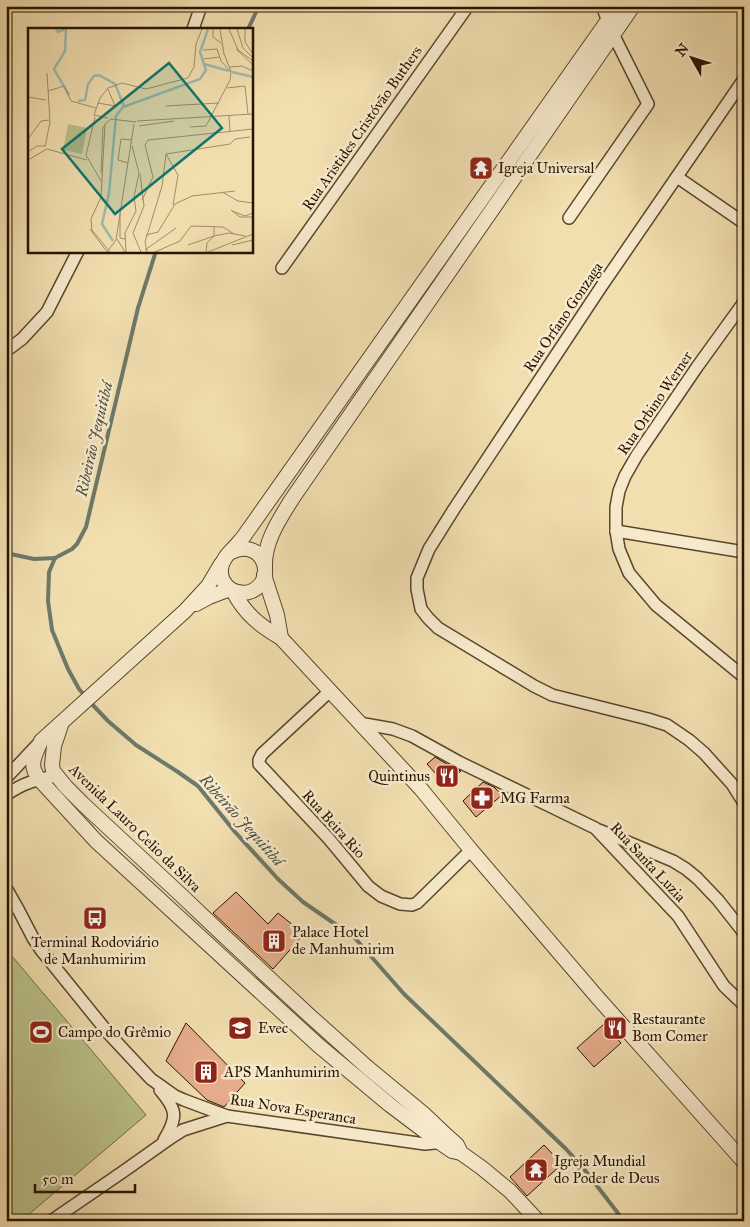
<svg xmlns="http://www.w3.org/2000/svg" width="750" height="1227" font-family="'IM FELL Great Primer',serif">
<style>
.green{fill:#bbc18b;stroke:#716a46}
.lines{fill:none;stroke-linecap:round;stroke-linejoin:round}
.stream{stroke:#6d796a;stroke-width:4}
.building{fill:#e8ae8d;stroke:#271400}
.minor-casing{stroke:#5a472c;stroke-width:14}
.tertiary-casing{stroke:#5a472c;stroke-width:16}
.minor{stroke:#f7eacc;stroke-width:11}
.tertiary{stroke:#f7eacc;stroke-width:14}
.labels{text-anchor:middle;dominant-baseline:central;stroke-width:5;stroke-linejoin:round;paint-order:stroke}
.street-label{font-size:15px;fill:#271400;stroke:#f7eacc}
.poi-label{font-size:15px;fill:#271400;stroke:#f7eacc;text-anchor:start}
.water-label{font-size:16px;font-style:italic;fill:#504f3e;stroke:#f7eacc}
.inset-river{fill:none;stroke:#9cbcb1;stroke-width:2.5}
.inset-road{fill:none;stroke:#a18e6a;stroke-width:1}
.view{fill:#0f766e;fill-opacity:0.15;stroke:#0f766e;stroke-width:2.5}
.inset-edge{fill:none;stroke:#271400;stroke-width:2.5}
</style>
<rect width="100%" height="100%" fill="#f2dfb0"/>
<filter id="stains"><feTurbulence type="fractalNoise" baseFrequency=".004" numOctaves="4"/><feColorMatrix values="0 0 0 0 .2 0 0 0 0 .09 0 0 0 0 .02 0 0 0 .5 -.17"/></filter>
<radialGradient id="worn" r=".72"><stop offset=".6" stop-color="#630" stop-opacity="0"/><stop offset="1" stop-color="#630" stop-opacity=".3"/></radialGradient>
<path class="green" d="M6,949L146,1115L21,1221H6Z"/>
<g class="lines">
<g class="stream">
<path d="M248,29L259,6"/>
<path d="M6,553L34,559L55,558"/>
<path d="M85,696L79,689L68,669L52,630L48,601L49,572L55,558L72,549L77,544L86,527L138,308L156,251"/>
<path d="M89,701L108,721L136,745L178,772L198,786L235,832L278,879L303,902L354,937L404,994L566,1149L584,1169L624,1221"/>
</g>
</g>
<g class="building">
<path d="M435,757L455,769L461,771L445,784L427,764Z"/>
<path d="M483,782L494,787L502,795L476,817L463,801Z"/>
<path d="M236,892L268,924L278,913L304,934L273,969L213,913Z"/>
<path d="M186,1023L245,1083L224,1107L207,1100L166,1061Z"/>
<path d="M604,1024L621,1043L594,1067L577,1048Z"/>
<path d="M544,1145L562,1164L527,1196L510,1177Z"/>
</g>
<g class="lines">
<g class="minor-casing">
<g id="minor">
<path d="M193,29L201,6"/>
<path d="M744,79L601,287L454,509L429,549L417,578V589L421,609L428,618L438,628L534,686L552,695L648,719L667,725L689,740L704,753L732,784L744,803"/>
<path d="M677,177L744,223"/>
<path d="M569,218L648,104L613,34L602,6"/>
<path d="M282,268L468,6"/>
<path d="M744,302L697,367L637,455L625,476L619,491L616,507V531L619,549L629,573L656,605L744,677"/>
<path d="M6,351L22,339L47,312L78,251"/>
<path d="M616,531L744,552"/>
<path d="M330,691L262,754L259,760V764L329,839L368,886L381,896L400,904L412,905L417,903L471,850"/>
<path d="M359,723L393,729L412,736L459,762L595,828L678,916L724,986L744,1005"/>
<path d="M6,778L38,744"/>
<path d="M6,795C23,783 37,779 57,776"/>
<path d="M599,830L673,861L686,869L697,878L718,900L744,933"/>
<path d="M6,888L19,911L33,938L41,950L109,1034L151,1079L175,1096L184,1100L227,1116L425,1144L435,1143L443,1139"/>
<path d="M160,1090C177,1110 178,1117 164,1140"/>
<path d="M51,1221L124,1171L172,1137L183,1130L227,1116"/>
</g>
</g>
<g class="tertiary-casing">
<g id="tertiary">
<path d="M228,554C261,534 279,578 252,591C245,594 237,593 230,589C224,584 220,577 221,569C222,557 233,550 240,541C243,538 246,533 249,529L618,6"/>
<path d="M221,564L208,586L185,611L41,741C35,756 28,764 39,779L96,841L318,1045L390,1105L439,1142L452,1151L461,1153"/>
<path d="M265,567C264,542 279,520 292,499L633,6"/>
<path d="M264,575L277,615L281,638"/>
<path d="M233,591C245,614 259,625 281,638L421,789L471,850L598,998L744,1162"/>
<path d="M196,604L209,597L230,589"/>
<path d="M61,725L54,746L52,765L53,771L66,787L83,804L181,895L222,934L310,1016L368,1068L425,1115L445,1134L457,1145L461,1153L482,1168L510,1191L538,1221"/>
</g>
</g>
<use href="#minor" class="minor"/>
<use href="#tertiary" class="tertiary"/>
</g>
<defs>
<g id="temple-square" transform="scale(1.25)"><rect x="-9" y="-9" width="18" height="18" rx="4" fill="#8f2418" stroke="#f7eacc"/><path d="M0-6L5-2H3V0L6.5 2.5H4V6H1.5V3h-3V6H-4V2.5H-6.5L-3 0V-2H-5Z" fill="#fff"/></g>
<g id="restaurant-square" transform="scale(1.25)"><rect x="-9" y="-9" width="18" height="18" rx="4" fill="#8f2418" stroke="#f7eacc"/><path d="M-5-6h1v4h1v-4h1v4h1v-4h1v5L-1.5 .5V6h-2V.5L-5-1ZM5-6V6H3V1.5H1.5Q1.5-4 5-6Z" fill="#fff"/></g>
<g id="pharmacy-square" transform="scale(1.25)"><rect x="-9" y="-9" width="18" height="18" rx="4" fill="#8f2418" stroke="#f7eacc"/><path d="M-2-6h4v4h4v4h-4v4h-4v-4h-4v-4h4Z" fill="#fff"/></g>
<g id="bus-square" transform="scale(1.25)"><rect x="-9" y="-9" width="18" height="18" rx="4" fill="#8f2418" stroke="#f7eacc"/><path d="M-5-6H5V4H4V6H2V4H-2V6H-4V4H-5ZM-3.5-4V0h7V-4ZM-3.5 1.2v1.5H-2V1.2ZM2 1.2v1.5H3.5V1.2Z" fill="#fff"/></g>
<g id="building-square" transform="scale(1.25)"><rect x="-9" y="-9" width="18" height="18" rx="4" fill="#8f2418" stroke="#f7eacc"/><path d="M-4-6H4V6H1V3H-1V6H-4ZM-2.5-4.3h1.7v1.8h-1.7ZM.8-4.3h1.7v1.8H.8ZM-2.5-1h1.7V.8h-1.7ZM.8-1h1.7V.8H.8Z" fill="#fff"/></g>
<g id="school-square" transform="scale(1.25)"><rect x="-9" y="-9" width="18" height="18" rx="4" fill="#8f2418" stroke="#f7eacc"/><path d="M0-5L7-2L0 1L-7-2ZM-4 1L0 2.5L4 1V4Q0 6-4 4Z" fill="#fff"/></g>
<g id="stadium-square" transform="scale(1.25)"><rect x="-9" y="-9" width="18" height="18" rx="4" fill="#8f2418" stroke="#f7eacc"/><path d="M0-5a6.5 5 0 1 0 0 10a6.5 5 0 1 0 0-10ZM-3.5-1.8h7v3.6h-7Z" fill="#fff"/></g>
</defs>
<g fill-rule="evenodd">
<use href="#temple-square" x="481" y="168"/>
<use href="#restaurant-square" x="447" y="776"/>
<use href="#pharmacy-square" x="482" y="798"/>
<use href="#bus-square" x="95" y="918"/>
<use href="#building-square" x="274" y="941"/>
<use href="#school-square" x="240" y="1028"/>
<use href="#restaurant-square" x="615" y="1028"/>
<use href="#stadium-square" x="41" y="1032"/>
<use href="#building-square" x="206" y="1072"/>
<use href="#temple-square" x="536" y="1170"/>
</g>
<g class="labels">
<g class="street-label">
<text transform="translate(362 128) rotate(-55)">Rua Aristides Cristóvão Buthers</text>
<text transform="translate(563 317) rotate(-56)">Rua Orfano Gonzaga</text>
<text transform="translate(655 403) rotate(-56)">Rua Orbino Werner</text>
<text transform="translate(334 824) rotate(48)">Rua Beira Rio</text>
<text transform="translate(135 828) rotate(44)">Avenida Lauro Celio da Silva</text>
<text transform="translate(648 862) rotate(47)">Rua Santa Luzia</text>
<text transform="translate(293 1109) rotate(9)">Rua Nova Esperanca</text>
</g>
<g class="poi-label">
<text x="498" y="168">Igreja Universal</text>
<text x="430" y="776" text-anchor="end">Quintinus</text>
<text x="500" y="798">MG Farma</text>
<text x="292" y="932">Palace Hotel<tspan x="292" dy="17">de Manhumirim</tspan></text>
<text x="95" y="942" text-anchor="middle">Terminal Rodoviário<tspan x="95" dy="17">de Manhumirim</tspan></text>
<text x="632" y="1019">Restaurante<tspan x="632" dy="17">Bom Comer</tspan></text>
<text x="258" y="1028">Evec</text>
<text x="58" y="1032">Campo do Grêmio</text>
<text x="224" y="1072">APS Manhumirim</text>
<text x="554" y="1161">Igreja Mundial<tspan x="554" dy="17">do Poder de Deus</tspan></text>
</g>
<g class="water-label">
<text transform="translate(94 439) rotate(-77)">Ribeirão Jequitibá</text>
<text transform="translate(242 820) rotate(48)">Ribeirão Jequitibá</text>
</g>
</g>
<g transform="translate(28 28)">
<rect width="225" height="225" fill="#f2dfb0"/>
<path d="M40,96L59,100L54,126L35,122Z" fill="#bbc18b"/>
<path class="inset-river" d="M28,1L30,4L38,1L37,23L26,41L41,67M176,36L201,43M204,44L225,49M50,73L57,72L60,56L66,48L71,47L87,56L96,78M85,213L74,196L81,165L88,88L95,79L172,51L178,42L172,24L180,1"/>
<path class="inset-road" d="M185,1V9L193,15M201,1L210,22L225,33M209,1L215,20L225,30M217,1V14L225,26M208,21L225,37M175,22L189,21L193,33L203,44M176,31L191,29M202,39L214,38L225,43M199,60L217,58L220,86M20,63L36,58L43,73L68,80M0,69L18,72M70,75L87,78L80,61M138,78L191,75M201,88L202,104M67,89L58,127L73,153M80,90L66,87L72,70L80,60L94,55L118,61L160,50L166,39L168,16L174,1M83,91L108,94M109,93L225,86M111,98L146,93M162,99L178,98L202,52L203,43L196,26L192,1M0,111L13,93L21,92M207,111L222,109M17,119L22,94L19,45M0,124L9,118H17M138,126L202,116L207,111M138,126L150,147L145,177M0,132L19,121L59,132M100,135L90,132L93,111L104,112M73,145L75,98M112,146L116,178L105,205L113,224M194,164L210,173L225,175M114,172L125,149L117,117L120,112L225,101M203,182L212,189H225M204,183L217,188L225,185M92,185V210L97,211M62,201L79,224M118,207L130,204L147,176L164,168L207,163M89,211L97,224M160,217L186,208V198M204,217L225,212M117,222L148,200M79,224L88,212L106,96M82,224L64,202L63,191L73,169L77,96L83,91M98,224L97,205L108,183L106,169L111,145L104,118M119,224L117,214L134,158L138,126M127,224L152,213L163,198L195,199L206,206M178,224L179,215L186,208L201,205L217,208M180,224L225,206"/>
<path class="view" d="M141,35L194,100L87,186L34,121Z"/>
<rect width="225" height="225" class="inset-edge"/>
</g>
<rect width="750" height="1227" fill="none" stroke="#f2dfb0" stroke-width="25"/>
<rect x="8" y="8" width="735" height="1212" fill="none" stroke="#271400" stroke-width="2.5"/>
<rect x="12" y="12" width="725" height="1202" fill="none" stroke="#271400"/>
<g transform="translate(692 58) rotate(309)" stroke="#f7eacc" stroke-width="4" paint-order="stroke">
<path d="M0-4L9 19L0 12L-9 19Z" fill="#271400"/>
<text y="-8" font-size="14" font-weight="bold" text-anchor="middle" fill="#271400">N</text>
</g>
<path d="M35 1184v8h100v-8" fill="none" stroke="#271400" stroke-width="2.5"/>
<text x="42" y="1184" font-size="15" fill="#271400" stroke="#f7eacc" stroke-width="4" paint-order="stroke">50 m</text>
<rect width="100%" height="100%" filter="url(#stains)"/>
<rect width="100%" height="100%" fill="url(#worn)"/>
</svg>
